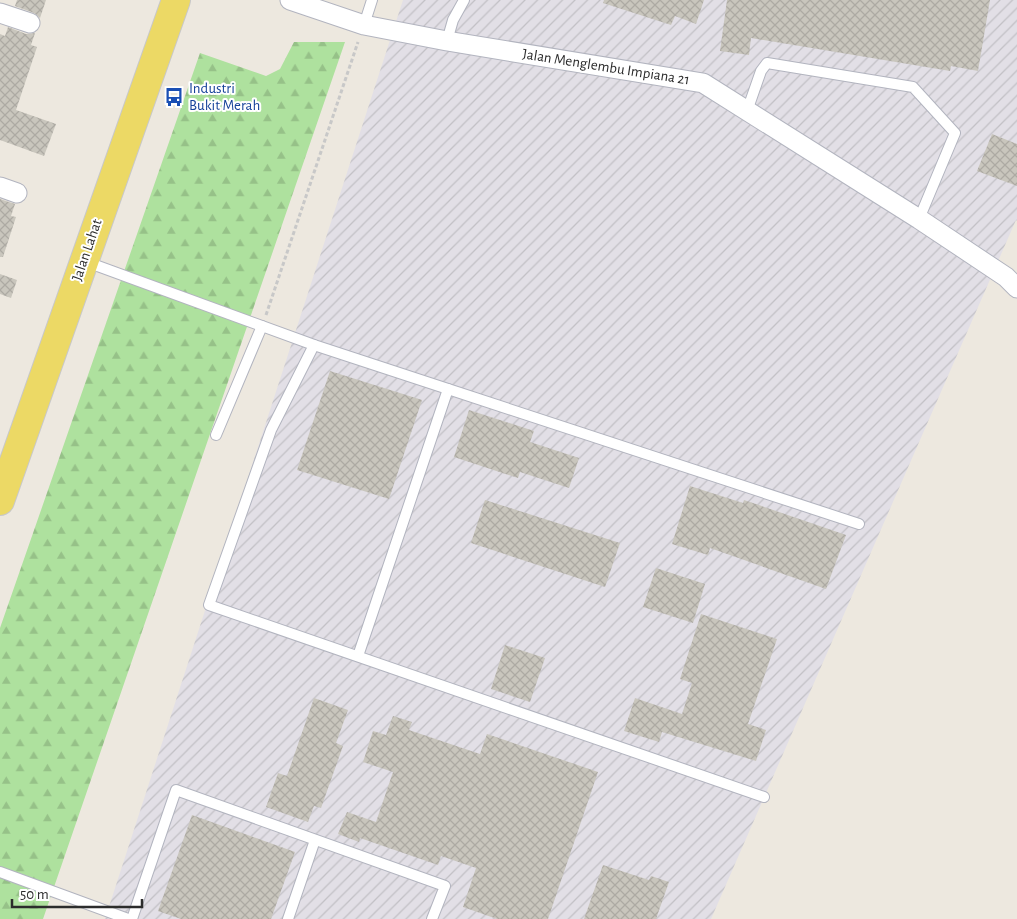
<svg xmlns="http://www.w3.org/2000/svg" width="1017" height="919" font-family="'Alegreya Sans',sans-serif">
<style>
.industrial{fill:url(#industrial-furrows)}
.forest{fill:url(#forest-firs)}
.building{fill:url(#building-cross-hatch)}
.lines{fill:none;stroke-linecap:round;stroke-linejoin:round}
.service-casing{stroke:#b2b4bf;stroke-width:12}
.minor-casing{stroke:#b2b4bf;stroke-width:21}
.primary-casing{stroke:#c8c8c8;stroke-width:30}
.path{stroke:#c8c8c8;stroke-width:3;stroke-dasharray:4 2.5;stroke-linecap:butt}
.service{stroke:#fff;stroke-width:10}
.minor{stroke:#fff;stroke-width:19}
.primary{stroke:#ecd965;stroke-width:28}
.labels{text-anchor:middle;dominant-baseline:central;stroke-width:4;stroke-linejoin:round;paint-order:stroke}
.street-label{font-size:15px;fill:#2c2c2c;stroke:#fff}
.transit-label{font-size:15px;fill:#164399;stroke:#fff;text-anchor:start}
</style>
<defs>
<pattern id="industrial-furrows" width="10" height="10" patternUnits="userSpaceOnUse" patternTransform="scale(1.25)"><rect width="10" height="10" fill="#e2dfe6"/><path d="M-1 1l2-2M0 10L10 0M9 11l2-2" fill="none" stroke="#c2c0c5"/></pattern>
<pattern id="forest-firs" width="22" height="20" patternUnits="userSpaceOnUse" patternTransform="scale(1.25)"><rect width="22" height="20" fill="#aee19e"/><path d="M5 1l3.5 6h-7zM16 11l3.5 6h-7z" fill="#96c188"/></pattern>
<pattern id="building-cross-hatch" width="8" height="8" patternUnits="userSpaceOnUse" patternTransform="scale(1.25)"><rect width="8" height="8" fill="#c9c6bd"/><path d="M0 0l8 8M0 8l8-8" fill="none" stroke="#adaaa3"/></pattern>
</defs>
<rect width="100%" height="100%" fill="#ede8df"/>
<path class="industrial" d="M403,0H1017V221L1016,220L711,919H105Z"/>
<path class="forest" d="M294,42H345L43,919H0V628L200,53L266,76L280,69Z"/>
<g class="building">
<path d="M17,0H46L40,18L34,13L15,6Z"/>
<path d="M604,0H704L696,24L675,16L671,25L603,3Z"/>
<path d="M727,0H990L978,71L951,66L950,71L751,38L749,55L720,51Z"/>
<path d="M8,27L26,34L35,33L31,45L37,47L16,110L56,124L44,156L0,140V34L5,36Z"/>
<path d="M992,134L1017,144V186L977,171Z"/>
<path d="M0,199L15,204L11,216L16,217L3,257H0Z"/>
<path d="M0,274L17,280L11,298L0,294Z"/>
<path d="M330,371L422,400L389,499L297,470Z"/>
<path d="M469,410L534,431L530,442L579,458L569,488L520,472L518,478L454,457Z"/>
<path d="M690,486L743,503L744,500L846,535L826,589L710,548L708,555L672,544Z"/>
<path d="M485,500L620,543L605,587L471,543Z"/>
<path d="M656,568L705,584L693,623L643,607Z"/>
<path d="M701,614L777,639L748,724L766,730L756,761L662,732L659,742L624,731L635,698L682,714L692,683L680,679Z"/>
<path d="M505,645L545,658L530,702L491,689Z"/>
<path d="M314,698L348,710L336,743L343,746L321,808L314,806L308,822L266,807L278,773L287,776Z"/>
<path d="M393,716L412,722L409,730L480,754L487,734L598,772L548,919H497L463,907L476,868L441,856L438,865L360,838L359,842L338,834L347,812L376,822L393,772L363,762L373,731L386,735Z"/>
<path d="M192,815L295,852L271,919H181L158,911Z"/>
<path d="M603,865L649,880L651,876L669,882L656,919H584Z"/>
</g>
<g class="lines">
<g class="service-casing">
<g id="service">
<path d="M364,25L372,0"/>
<path d="M447,41L453,20L464,0"/>
<path d="M747,111L761,71L767,63L913,87L955,133L919,219"/>
<path d="M84,261L314,345L448,389L358,656"/>
<path d="M314,345L271,430L209,605L764,797"/>
<path d="M448,389L859,524"/>
<path d="M216,435L262,326"/>
<path d="M0,872L128,919"/>
<path d="M132,919L176,790L445,886L432,919"/>
<path d="M288,919L315,840"/>
</g>
</g>
<g class="minor-casing">
<g id="minor">
<path d="M290,0L364,25L447,41L703,83L919,219L1006,277L1017,288"/>
<path d="M0,13L30,23"/>
<path d="M0,187L17,193"/>
</g>
</g>
<g class="primary-casing">
<path id="primary" d="M0,501L176,0"/>
</g>
<path class="path" d="M266,315L358,42"/>
<use href="#service" class="service"/>
<use href="#minor" class="minor"/>
<use href="#primary" class="primary"/>
</g>
<defs>
<g id="bus-bare" transform="scale(1.5)"><path d="M-5-6H5V4H4V6H2V4H-2V6H-4V4H-5ZM-3.5-4V0h7V-4ZM-3.5 1.2v1.5H-2V1.2ZM2 1.2v1.5H3.5V1.2Z" fill="#1a4fb4" stroke="#fff" stroke-width="2.5" paint-order="stroke"/></g>
</defs>
<g fill-rule="evenodd">
<use href="#bus-bare" x="174" y="97"/>
</g>
<g class="labels">
<g class="street-label">
<text transform="translate(606 67) rotate(9)">Jalan Menglembu Impiana 21</text>
<text transform="translate(87 250) rotate(-71)">Jalan Lahat</text>
</g>
<g class="transit-label">
<text x="189" y="88">Industri<tspan x="189" dy="17">Bukit Merah</tspan></text>
</g>
</g>
<path d="M12 899v8h130v-8" fill="none" stroke="#2c2c2c" stroke-width="2.5"/>
<text x="20" y="899" font-size="15" fill="#2c2c2c" stroke="#ffffff" stroke-width="4" paint-order="stroke">50 m</text>
</svg>
